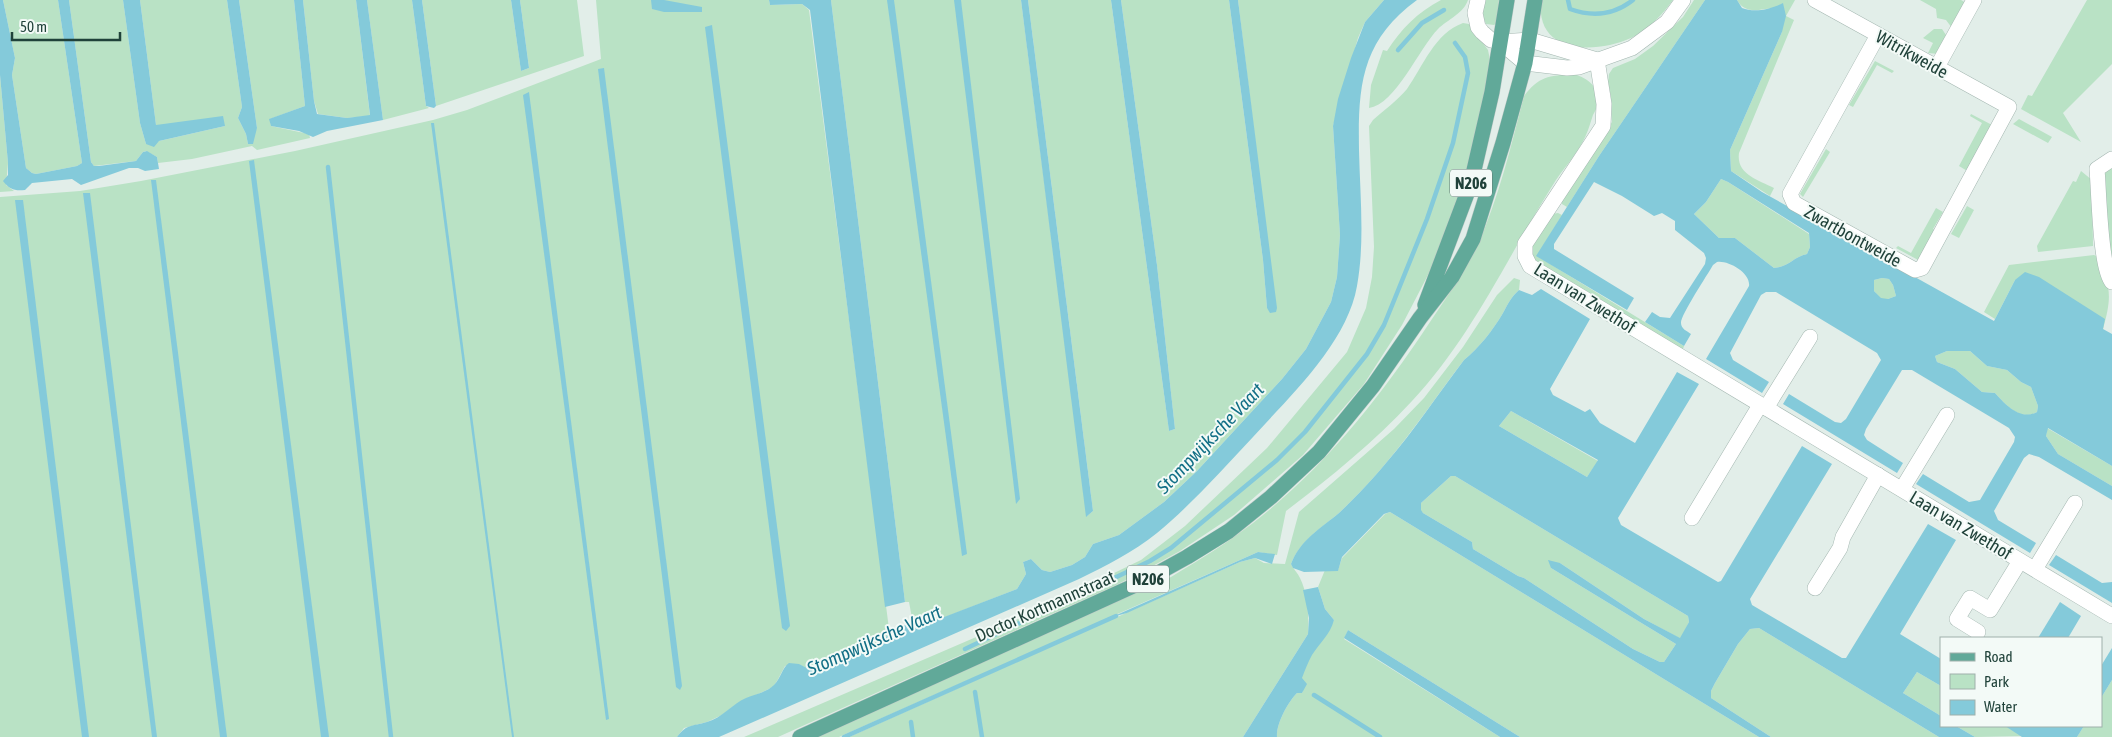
<svg xmlns="http://www.w3.org/2000/svg" width="2112" height="737" font-family="'Asap Condensed',sans-serif">
<style>
.green{fill:#b9e2c5}
.water{fill:#84cada;fill-rule:evenodd}
.lines{fill:none;stroke-linecap:round;stroke-linejoin:round}
.stream{stroke:#84cada;stroke-width:4.5}
.minor-casing{stroke:#a4b7b1;stroke-width:16}
.major-casing{stroke:#c1cac8;stroke-width:16}
.minor{stroke:#fff;stroke-width:15}
.major{stroke:#61a999;stroke-width:15}
.labels{text-anchor:middle;dominant-baseline:central;stroke-width:4;stroke-linejoin:round;paint-order:stroke}
.shield{fill:#f3faf7;stroke:#5f7973;stroke-width:1}
.shield-label{font-size:16px;font-weight:bold;fill:#20423a}
.street-label{font-size:18px;fill:#20423a;stroke:#f3faf7}
.water-label{font-size:19px;font-style:italic;fill:#126f86;stroke:#f3faf7}
</style>
<rect width="100%" height="100%" fill="#e2eee9"/>
<g class="green">
<path d="M3,0H58L82,163L77,166L36,174L32,173L26,168L12,75L15,58Z"/>
<path d="M69,0H123L140,123L146,144L225,126L156,125L140,0H227L242,107L238,118L246,134L248,144L257,128L239,0H294L305,106L270,119L271,126L309,134L310,138L257,150L252,146L192,159L158,163L157,157L146,151L143,152L136,161L94,166L91,162Z"/>
<path d="M303,0H356L370,116L347,118L318,114L314,101Z"/>
<path d="M367,0H412L426,106L429,108L383,120Z"/>
<path d="M422,0H511L521,71L529,68L520,0H577L584,56L436,106Z"/>
<path d="M596,0H769L770,5L802,4L809,10L889,629C887,651 851,655 834,654L813,671L798,664L785,666L777,681L773,687L735,705L722,715L707,722L684,728L677,737H0V197L80,191L141,181L295,151L433,120L467,110L601,59Z"/>
<path d="M831,0H1021L1087,516L1093,511L1028,0H1111L1169,431L1175,429L1157,265L1121,0H1229L1263,260L1267,308L1276,312L1238,0H1384L1365,22L1358,38L1333,126L1340,235L1337,277L1331,302L1306,349L1282,379L1197,471L1164,502L1119,535L1093,544L1085,557L1072,565L1050,572L1042,570L1031,559L1023,562L1026,574L1017,589L938,620H926L924,616L912,618L909,602H905Z"/>
<path d="M1441,0H1468C1464,13 1447,20 1438,29C1420,47 1395,105 1369,108L1371,85L1383,50L1387,51C1401,29 1418,12 1441,0Z"/>
<path d="M1484,0H1499L1497,23L1494,25L1486,24C1482,15 1483,9 1484,0Z"/>
<path d="M1541,0H1673C1662,15 1648,30 1631,38C1595,54 1535,55 1541,0Z"/>
<path d="M1694,0H1705L1599,156L1567,207L1562,204V199L1612,122L1611,97L1608,82L1609,74L1613,68L1635,59L1653,46L1683,17Z"/>
<path d="M1737,0H1795L1786,16L1794,20L1739,153C1736,174 1758,180 1774,188L1770,196L1731,171L1730,150L1782,32L1772,8C1758,10 1745,14 1737,0Z"/>
<path d="M1920,0H1961L1966,3L1952,28L1946,20L1937,18L1936,9Z"/>
<path d="M2087,0H2112V64L2063,113L2081,142L2021,109L2028,95L2032,96Z"/>
<path d="M1463,23L1469,24L1488,50L1491,65L1472,151L1456,207L1429,273L1402,325L1364,384L1303,455L1234,515L1180,551L1140,573L1112,587L778,737H744L1025,616L1141,560L1185,526L1267,448L1347,352L1366,308L1372,277L1374,247L1369,126L1373,120C1384,110 1398,100 1407,89C1423,66 1435,33 1463,23Z"/>
<path d="M1934,29H1942L1948,38L1939,54L1928,53L1933,43L1923,38Z"/>
<path d="M1875,61L1894,71L1892,73L1877,65L1853,107L1849,105Z"/>
<path d="M1572,74C1585,76 1599,86 1599,101C1599,105 1595,111 1593,115C1590,124 1587,135 1582,143C1575,156 1564,168 1556,180C1508,255 1473,336 1412,401C1374,442 1331,477 1286,511L1277,555L1258,552L839,737H815L1171,577C1199,560 1227,543 1253,523C1324,468 1379,399 1428,325C1445,299 1465,273 1478,244C1499,197 1511,146 1524,96C1539,76 1549,76 1572,74Z"/>
<path d="M0,75L8,163L6,185L14,191L0,192Z"/>
<path d="M1971,114L1994,126L1969,172L1959,166L1982,123L1970,116Z"/>
<path d="M2019,119L2052,137L2048,143L2013,124Z"/>
<path d="M1826,149L1830,152L1803,197L1800,194Z"/>
<path d="M2112,166V278L2106,225L2105,171Z"/>
<path d="M2081,171L2092,180L2093,246L2038,252L2037,246L2073,181L2076,182Z"/>
<path d="M1721,179L1728,182L1809,234L1810,247L1807,254C1793,257 1789,267 1774,268L1735,238H1719L1694,214L1706,202Z"/>
<path d="M1967,206L1974,210L1959,238L1951,234Z"/>
<path d="M1936,208L1943,212L1933,229L1937,231L1920,261L1896,248L1898,246L1911,253Z"/>
<path d="M1558,213L1562,215L1537,256L1684,346L1682,352L1537,265L1529,248L1552,214Z"/>
<path d="M2094,255L2098,257C2111,287 2112,297 2103,329L2015,280L1995,319L1984,312L2009,265Z"/>
<path d="M1514,278L1520,280L1519,290C1511,297 1508,304 1503,313C1493,330 1479,348 1464,360C1438,394 1414,430 1386,463C1372,480 1355,498 1339,513C1320,529 1300,541 1291,564C1293,569 1298,573 1300,578C1308,594 1309,617 1308,634L1243,737H849L1240,562L1255,558L1264,563L1285,564L1299,512L1394,429L1424,398L1463,347L1497,295Z"/>
<path d="M1882,278L1889,279L1893,285L1896,296L1888,299H1881L1874,291V280Z"/>
<path d="M1947,351H1970L1987,366L2007,370L2021,382L2031,387L2038,406L2037,412C2020,422 2005,404 1995,393L1982,392L1955,369L1937,362L1935,356Z"/>
<path d="M1511,411L1598,461L1587,477L1499,426Z"/>
<path d="M2047,428L2112,466V486L2058,454L2046,436Z"/>
<path d="M1451,476H1455L1688,616L1689,622L1681,639L1644,619L1560,563L1551,568L1676,644L1664,662H1660L1633,649L1524,578L1518,576L1473,549L1472,542L1423,513L1421,511V503Z"/>
<path d="M1390,512L1759,737H1520L1348,630L1344,639L1500,737H1277C1276,724 1288,702 1297,693H1302C1305,687 1301,683 1302,677C1305,659 1325,636 1334,620L1325,609L1318,587L1325,570H1338L1342,558L1385,514Z"/>
<path d="M1759,628L1939,737H1771L1711,698V691L1715,683L1738,644L1750,629Z"/>
<path d="M1917,672L1941,686V716L1903,693Z"/>
<path d="M2112,680V737H2077L2084,726H2101V698Z"/>
<path d="M1956,726H2005L2023,736L1975,737Z"/>
</g>
<g class="water">
<path d="M0,0H3L15,58L12,75L26,168L32,173L36,174L77,166L82,163L58,0H69L91,162L94,166H99L136,161L143,152L147,151L157,157L159,169L145,171L138,168H129L81,185L72,179L32,183L25,190C15,191 10,190 3,181L8,175V163L0,75Z"/>
<path d="M123,0H140L156,125L223,116L225,126L159,141L154,147L146,144L140,123Z"/>
<path d="M227,0H239L257,128L253,144H248L246,134L238,118L242,107Z"/>
<path d="M294,0H303L314,101L317,114L347,118L370,115L356,0H367L383,120L327,131L313,137L299,131L271,126L269,119L305,106Z"/>
<path d="M412,0H422L436,106L434,108L426,106Z"/>
<path d="M511,0H520L529,68L521,71Z"/>
<path d="M651,0H664L702,7V12H664L652,9Z"/>
<path d="M769,0H831L905,602L885,607L810,10L802,4L770,5Z"/>
<path d="M887,0H894L967,554L962,556Z"/>
<path d="M954,0H961L1020,499L1016,504Z"/>
<path d="M1021,0H1028L1093,511L1086,517Z"/>
<path d="M1111,0H1121L1157,265L1175,429L1169,431Z"/>
<path d="M1229,0H1238L1277,308L1276,312L1270,313L1267,308L1263,260Z"/>
<path d="M1384,0H1417C1361,41 1358,86 1359,150C1360,195 1365,242 1357,286C1347,343 1291,395 1253,437C1222,470 1192,504 1157,533C1133,552 1106,566 1079,579L719,737H677C688,723 691,727 707,722C722,718 732,704 746,698C756,694 767,692 774,685C781,678 782,668 789,663L799,664L813,671L834,654C851,655 887,650 889,629L926,620L939,619L1017,589L1026,574L1023,562L1031,559L1042,570L1050,572L1072,565L1085,557L1093,544L1119,535L1164,502L1197,471L1282,379L1306,349L1331,302L1337,277L1340,235L1333,126L1338,99L1351,58L1365,22Z"/>
<path d="M1705,0H1737L1742,8C1755,13 1771,9 1783,3L1786,16L1782,32L1730,150L1731,171L1762,192L1994,321L2015,280L2025,272L2039,277L2105,319L2103,329L2112,334V466L2048,428L2046,436L2058,454L2112,486V500L2039,457L2029,454L2024,458L1994,511L1998,520L2036,543L2030,553L1916,484L1923,474L1969,502L1980,500L2014,442L2015,437L2009,428L1912,370H1902L1866,429L1864,435L1867,440L1903,463L1897,473L1783,404L1789,394L1835,422L1841,423L1846,419L1881,360L1877,353L1776,292H1766L1761,295L1730,353L1733,360L1769,382L1762,393L1706,359L1749,286C1751,273 1728,260 1717,262L1713,265C1708,274 1680,316 1681,323C1681,329 1687,331 1691,334L1684,346L1645,322L1652,312L1660,317L1670,318L1705,264L1706,258L1704,253L1675,230V221L1662,213L1654,216L1622,196L1594,182L1554,244V249L1634,298L1627,310L1536,256L1599,156ZM1721,179L1728,182L1809,233L1810,247L1807,254C1793,257 1789,267 1774,268L1735,238H1719L1694,214L1706,202ZM1882,278L1889,279L1893,285L1896,296L1888,299L1881,298L1874,291V280ZM1947,351H1970L1987,366L2007,370L2021,382L2031,387L2038,406L2037,412C2020,421 2005,404 1995,393L1982,392L1955,369L1937,362L1935,356Z"/>
<path d="M712,25L790,626L786,631L782,628L705,27Z"/>
<path d="M604,68L682,686L680,690L676,687L598,69Z"/>
<path d="M529,92L609,719L606,720L523,95Z"/>
<path d="M431,123H434L514,737H512Z"/>
<path d="M254,160L329,737H321L249,161Z"/>
<path d="M151,180H156L227,737H220Z"/>
<path d="M83,193H90L157,737H152Z"/>
<path d="M15,200H23L89,737H82Z"/>
<path d="M1541,289L1590,319L1550,389L1553,395L1585,412L1590,409L1600,423L1635,443L1677,372L1699,384L1618,518L1621,525L1718,582L1721,581L1802,446L1832,464L1750,599L1752,605L1842,658H1846L1928,524L1956,540L1900,634L1941,659V686L1917,672L1903,693L1941,716V726H1956L1975,737H1939L1759,628L1750,629L1738,644L1715,683L1711,691V698L1771,737H1759L1390,512L1384,514L1342,557L1338,571L1304,572L1293,568L1291,564C1300,540 1320,529 1339,513C1355,498 1372,480 1386,463C1414,431 1438,394 1464,360C1479,348 1493,330 1503,313C1508,304 1511,297 1519,290L1532,295ZM1511,411L1598,460L1587,477L1499,426ZM1451,476H1455L1688,616L1689,622L1680,638L1644,619L1560,563L1548,560L1551,568L1676,644L1664,662H1660L1633,649L1524,578L1518,576L1473,549L1472,542L1423,513L1421,510V503Z"/>
<path d="M1258,552L1275,554L1272,564L1255,558L1240,562L1127,613L1112,617Z"/>
<path d="M2056,555L2102,583L2112,582V603L2049,565Z"/>
<path d="M1318,587L1325,609L1334,620C1330,635 1320,642 1312,655C1308,662 1305,670 1302,678L1307,684L1302,693H1297C1288,702 1276,724 1277,737H1243L1308,634L1309,618L1303,590Z"/>
<path d="M2060,602L2081,616L2068,638H2038Z"/>
<path d="M1348,630L1520,737H1500L1344,638Z"/>
<path d="M2112,648V680L2101,698V666Z"/>
<path d="M2005,726H2084L2077,737H2022Z"/>
</g>
<g class="lines">
<g class="stream">
<path d="M1568,0L1570,9C1592,17 1614,15 1633,0"/>
<path d="M1398,50L1422,23L1444,10"/>
<path d="M328,167L391,737"/>
<path d="M965,649L1150,561L1171,548L1277,460L1305,432L1367,354L1384,325L1393,303L1427,219L1453,143L1468,73L1465,57L1455,43"/>
<path d="M975,692L982,737"/>
<path d="M1314,695L1380,737"/>
<path d="M911,722L913,737"/>
<path d="M844,737L1116,616"/>
</g>
<g class="minor-casing">
<g id="minor">
<path d="M1478,0L1475,13L1478,27L1482,32L1491,40L1500,42L1530,40L1597,60"/>
<path d="M1815,0L2009,107L1922,268L1915,270L1794,203L1790,194L1878,35"/>
<path d="M1500,42L1525,63L1567,68L1579,67L1632,48L1667,22L1683,0"/>
<path d="M1597,60L1604,104L1603,126L1525,244V256L1530,266L2112,616"/>
<path d="M1937,67L1974,0"/>
<path d="M2112,159L2097,169C2099,191 2100,268 2112,282"/>
<path d="M1766,408L1810,337"/>
<path d="M1902,489L1947,415"/>
<path d="M1692,518L1760,405"/>
<path d="M2035,569L2075,503"/>
<path d="M1815,588L1840,548L1843,537L1878,475"/>
<path d="M1978,632L1957,619L1970,598L1990,610L2020,561"/>
</g>
</g>
<g class="major-casing">
<g id="major">
<path d="M1425,305L1471,183L1492,92L1507,0"/>
<path d="M800,737L1140,583L1187,557L1229,531L1271,497L1319,452L1373,386L1420,318L1452,277L1473,239L1503,143L1525,63L1535,0"/>
</g>
</g>
<use href="#minor" class="minor"/>
<use href="#major" class="major"/>
</g>
<g class="labels">
<g class="shield">
<rect x="1450" y="169.5" width="42" height="27" rx="4"/>
<rect x="1127" y="565.5" width="42" height="27" rx="4"/>
</g>
<g class="shield-label">
<text x="1471" y="183">N206</text>
<text x="1148" y="579">N206</text>
</g>
<g class="street-label">
<text transform="translate(1912 54) rotate(29)">Witrikweide</text>
<text transform="translate(1853 236) rotate(29)">Zwartbontweide</text>
<text transform="translate(1585 298) rotate(32)">Laan van Zwethof</text>
<text transform="translate(1961 525) rotate(31)">Laan van Zwethof</text>
<text transform="translate(1045 606) rotate(-24)">Doctor Kortmannstraat</text>
</g>
<g class="water-label">
<text transform="translate(1210 438) rotate(-46)">Stompwijksche Vaart</text>
<text transform="translate(874 640) rotate(-24)">Stompwijksche Vaart</text>
</g>
</g>
<rect x="1940" y="637" width="162" height="90" fill="#f3faf7" stroke="#9fb0ab"/>
<rect x="1950" y="653" width="25" height="8" fill="#61a999" stroke="#9fb0ab"/>
<text x="1984" y="662" font-size="15" fill="#20423a">Road</text>
<rect x="1950" y="674" width="25" height="15" fill="#b9e2c5" stroke="#9fb0ab"/>
<text x="1984" y="687" font-size="15" fill="#20423a">Park</text>
<rect x="1950" y="700" width="25" height="15" fill="#84cada" stroke="#9fb0ab"/>
<text x="1984" y="712" font-size="15" fill="#20423a">Water</text>
<path d="M12 32v8h108v-8" fill="none" stroke="#20423a" stroke-width="2.5"/>
<text x="20" y="32" font-size="15" fill="#20423a" stroke="#f3faf7" stroke-width="4" paint-order="stroke">50 m</text>
</svg>
